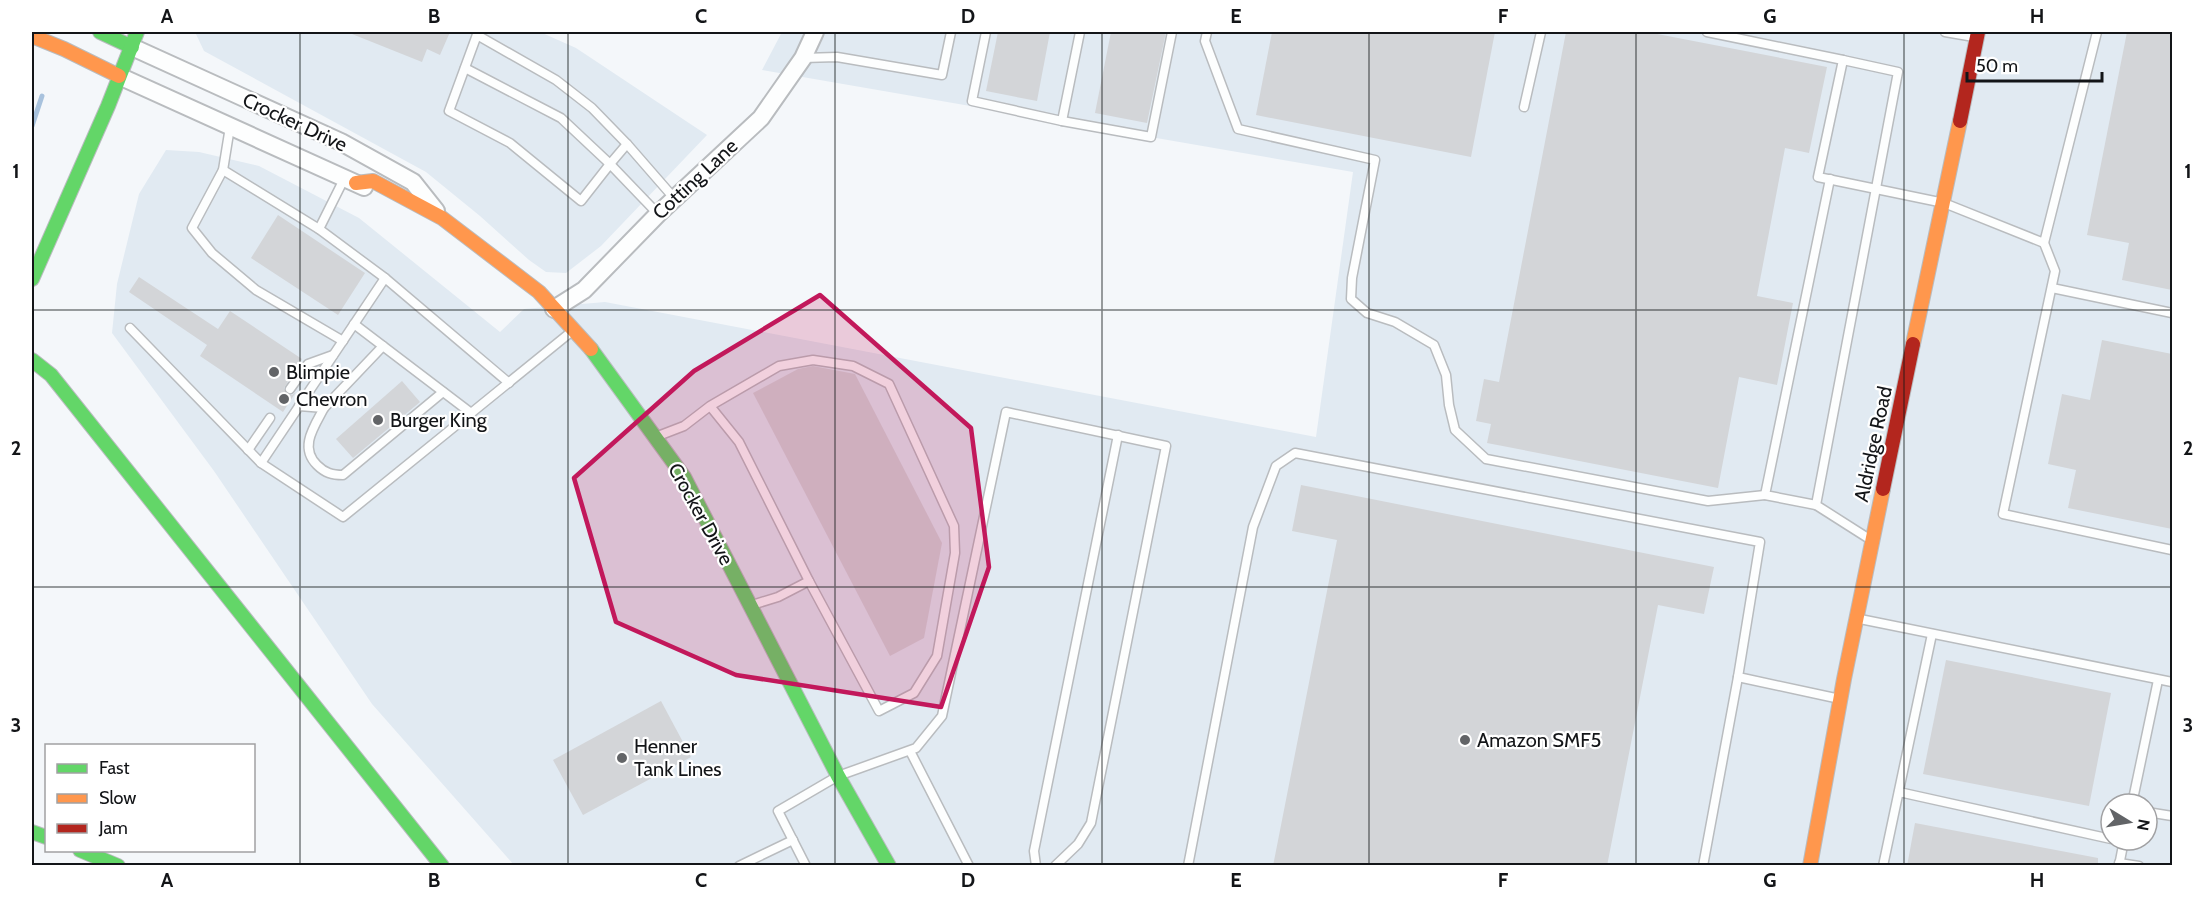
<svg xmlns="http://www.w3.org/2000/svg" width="2204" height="897" font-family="Cabin,sans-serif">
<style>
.built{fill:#e1eaf2;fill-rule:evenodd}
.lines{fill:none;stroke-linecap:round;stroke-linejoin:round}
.stream{stroke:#a8c2dd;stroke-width:5}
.building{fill:#d3d5d8}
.lane-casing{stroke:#b9bcbf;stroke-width:11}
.street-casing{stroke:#b9bcbf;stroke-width:20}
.fast-casing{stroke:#b9bcbf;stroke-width:16}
.slow-casing{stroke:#b9bcbf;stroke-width:16}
.jam-casing{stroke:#b9bcbf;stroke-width:16}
.lane{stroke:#fdfefe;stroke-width:8}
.street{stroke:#fdfefe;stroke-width:16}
.fast{stroke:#63d668;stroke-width:14}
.slow{stroke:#ff974d;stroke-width:14}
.jam{stroke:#b3261e;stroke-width:14}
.marked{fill:#c2185b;fill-opacity:0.2;stroke:#c2185b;stroke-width:4.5;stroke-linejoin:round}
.grid{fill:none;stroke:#131518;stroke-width:1.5;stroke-opacity:0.55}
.poi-dot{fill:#626467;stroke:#fff;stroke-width:2}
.labels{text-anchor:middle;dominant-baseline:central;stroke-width:4.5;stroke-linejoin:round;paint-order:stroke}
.street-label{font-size:20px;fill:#131518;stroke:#fff}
.poi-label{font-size:20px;fill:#131518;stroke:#fff;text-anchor:start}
.neatline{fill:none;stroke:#131518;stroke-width:2}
.grid-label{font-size:20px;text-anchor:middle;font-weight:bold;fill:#131518}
</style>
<rect width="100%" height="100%" fill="#f4f7fa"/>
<g class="built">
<path d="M195,32H540L576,48L707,135L601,246L566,273L546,272L529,260L480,216L426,172L204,51Z"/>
<path d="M782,32H2172V865H514L372,704L214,471L112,333L117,284L139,194L166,150L199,152L259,166L359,218L500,332L524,309L605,302L1316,437L1353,172L762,70ZM2111,804H2147V840H2111Z"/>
</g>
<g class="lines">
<path class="stream" d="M32,126L42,96"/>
</g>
<g class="building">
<path d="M347,32H450L440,55L427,49L422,62Z"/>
<path d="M998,32H1050L1037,101L986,91Z"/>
<path d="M1111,32H1166L1147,123L1095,113Z"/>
<path d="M1272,32H1495L1471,157L1256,115Z"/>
<path d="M1566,32H1647L1827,67L1809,153L1785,148L1757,296L1793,303L1777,385L1739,377L1718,488L1487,443L1491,424L1476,421L1484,379L1499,382Z"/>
<path d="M2127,32H2172V290L2122,280L2129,243L2087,235Z"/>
<path d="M278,215L365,273L338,315L251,258Z"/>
<path d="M139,277L218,329L230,311L302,359L284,388L287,394L292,395L296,392L283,412L200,356L207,345L129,292Z"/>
<path d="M2102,340L2172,354V529L2068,508L2076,470L2048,464L2062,394L2090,400Z"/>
<path d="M813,366L855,374L942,543L924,638L890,656L753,393L798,369Z"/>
<path d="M402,381L420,402L353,458L336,439Z"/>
<path d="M1301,485L1714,567L1704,614L1658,605L1607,866H1273L1337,540L1292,531Z"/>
<path d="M1946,660L2111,693L2089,806L1923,774Z"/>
<path d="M661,701L691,757L583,815L553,760Z"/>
<path d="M1915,823L2098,858V866H1907Z"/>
</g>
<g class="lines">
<g class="lane-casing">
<g id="lane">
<path d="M478,32L449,111L510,143L581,201L610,164L658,214"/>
<path d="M986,32L972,101L1062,121"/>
<path d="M1080,32L1062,121L1151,137L1172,32"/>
<path d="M1207,32L1205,41L1238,129L1375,160L1352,278L1351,299L1367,313L1395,322L1434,345L1446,375L1449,405L1455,430L1486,459L1708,501L1765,495"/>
<path d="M1707,32L1843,60L1818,177L1944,203L2044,243L2097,32"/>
<path d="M1945,32L1974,37"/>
<path d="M477,35L556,80L592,108L627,144"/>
<path d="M803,58L837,57L942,75L951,32"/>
<path d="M1843,60L1898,72L1816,505L1871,540"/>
<path d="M465,68L561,118L610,164L627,144L674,198"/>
<path d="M1524,107L1541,32"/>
<path d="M230,127L223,170L192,228L212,253L256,290L343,341"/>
<path d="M223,170L319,229L385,278"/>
<path d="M319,229L345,177"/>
<path d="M2044,243L2055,271L2003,514L2172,550"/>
<path d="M2052,288L2172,313"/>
<path d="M354,324L471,413"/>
<path d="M130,328L261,463L343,517L571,332"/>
<path d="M290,389L308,364L333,355"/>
<path d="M299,406L324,408L383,346"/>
<path d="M324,408C314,427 299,447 317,465C325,473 332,475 343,475L443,392"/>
<path d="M658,436L684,426L710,406L779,366L813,360L853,366L889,384L954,526L955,553L937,656L914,693L879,711L809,581L739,442L710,406"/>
<path d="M248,450L270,418"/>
<path d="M261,463L385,278L509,383"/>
<path d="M1816,505L1765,495L1830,179"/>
<path d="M752,605L778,597L809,581"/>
<path d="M1860,619L2172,682"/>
<path d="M910,751L969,866"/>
<path d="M1899,792L2111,839"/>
<path d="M2132,804L2158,680"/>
<path d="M2147,812L2172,816"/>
<path d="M2119,863L2139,866"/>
<path d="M739,866L793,840"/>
<path d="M806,866L778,811L838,776L916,748L942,716L1006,412L1166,446L1091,823L1078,844L1055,866"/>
<path d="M1036,866L1034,851L1118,435"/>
<path d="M1188,866L1253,527L1276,466L1295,453L1760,542L1738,677L1840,699"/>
<path d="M1703,866L1738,677"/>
<path d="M1883,866L1932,634"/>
<path d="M2119,866L2124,840"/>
</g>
</g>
<g class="street-casing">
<g id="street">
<path d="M132,47L341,142L413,182L436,211"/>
<path d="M119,76L364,187"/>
<path d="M554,309L584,290L658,214L761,118L803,58L815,32"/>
</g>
</g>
<g class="fast-casing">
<g id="fast">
<path d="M100,32L132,47"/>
<path d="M32,279L108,106L137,32"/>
<path d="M591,349L684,477L838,776L889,866"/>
<path d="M32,360L51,375L442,866"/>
<path d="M32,832L46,837"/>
<path d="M80,850L118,866"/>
</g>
</g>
<g class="slow-casing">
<g id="slow">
<path d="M32,36L64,49L119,76"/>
<path d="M356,183L373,181L442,218L539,292L591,349"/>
<path d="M1913,344L1960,121"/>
<path d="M1810,866L1844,679L1883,489"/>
</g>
</g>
<g class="jam-casing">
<g id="jam">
<path d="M1960,121L1978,32"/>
<path d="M1883,489L1913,344"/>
</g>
</g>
<use href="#lane" class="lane"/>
<use href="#street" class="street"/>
<use href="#fast" class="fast"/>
<use href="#slow" class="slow"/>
<use href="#jam" class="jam"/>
</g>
<path class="marked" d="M820,295L971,428L989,567L941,707L736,675L616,622L574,478L694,371Z"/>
<path class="grid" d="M300,32V866M568,32V866M835,32V866M1102,32V866M1369,32V866M1636,32V866M1904,32V866M32,310H2172M32,587H2172"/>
<g class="poi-dot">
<circle cx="274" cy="372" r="6"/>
<circle cx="284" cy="399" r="6"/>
<circle cx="378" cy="420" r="6"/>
<circle cx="1465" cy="740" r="6"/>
<circle cx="622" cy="758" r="6"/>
</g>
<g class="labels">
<g class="street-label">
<text transform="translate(295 122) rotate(25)">Crocker Drive</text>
<text transform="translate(695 179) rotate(-43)">Cotting Lane</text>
<text transform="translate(1873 444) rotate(-78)">Aldridge Road</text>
<text transform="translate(701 514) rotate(61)">Crocker Drive</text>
</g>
<g class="poi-label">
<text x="286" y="372">Blimpie</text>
<text x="296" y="399">Chevron</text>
<text x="390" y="420">Burger King</text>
<text x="1477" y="740">Amazon SMF5</text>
<text x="634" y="746">Henner<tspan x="634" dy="23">Tank Lines</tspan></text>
</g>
</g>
<rect width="2204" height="897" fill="none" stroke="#ffffff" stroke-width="66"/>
<rect x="45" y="744" width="210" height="108" fill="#ffffff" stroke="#a1a1a3" stroke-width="1.5"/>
<rect x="57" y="764" width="30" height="9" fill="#63d668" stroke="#a1a1a3" stroke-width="1.5"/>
<text x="99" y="774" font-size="18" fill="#131518">Fast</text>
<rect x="57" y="794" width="30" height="9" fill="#ff974d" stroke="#a1a1a3" stroke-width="1.5"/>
<text x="99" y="804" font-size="18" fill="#131518">Slow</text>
<rect x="57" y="824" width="30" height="9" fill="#b3261e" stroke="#a1a1a3" stroke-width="1.5"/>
<text x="99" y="834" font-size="18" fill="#131518">Jam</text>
<g transform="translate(2129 822) rotate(101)"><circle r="28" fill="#ffffff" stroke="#a1a1a3" stroke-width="1.5"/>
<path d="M0-4.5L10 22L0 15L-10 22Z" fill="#626467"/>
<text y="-9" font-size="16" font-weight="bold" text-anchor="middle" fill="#131518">N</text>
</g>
<path d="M1967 72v9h135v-9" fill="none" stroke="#131518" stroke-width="3"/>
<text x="1976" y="72" font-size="18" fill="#131518" stroke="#ffffff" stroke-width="4.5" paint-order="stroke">50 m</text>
<rect x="33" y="33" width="2138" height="831" class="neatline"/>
<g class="grid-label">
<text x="167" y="23">A</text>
<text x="434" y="23">B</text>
<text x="701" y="23">C</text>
<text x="968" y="23">D</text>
<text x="1236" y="23">E</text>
<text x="1503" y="23">F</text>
<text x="1770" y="23">G</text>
<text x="2037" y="23">H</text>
<text x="16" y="178">1</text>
<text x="2188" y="178">1</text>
<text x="16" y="455">2</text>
<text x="2188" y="455">2</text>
<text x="16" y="732">3</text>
<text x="2188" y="732">3</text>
<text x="167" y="887">A</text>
<text x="434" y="887">B</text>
<text x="701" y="887">C</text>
<text x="968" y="887">D</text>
<text x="1236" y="887">E</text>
<text x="1503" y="887">F</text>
<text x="1770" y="887">G</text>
<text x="2037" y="887">H</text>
</g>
</svg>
